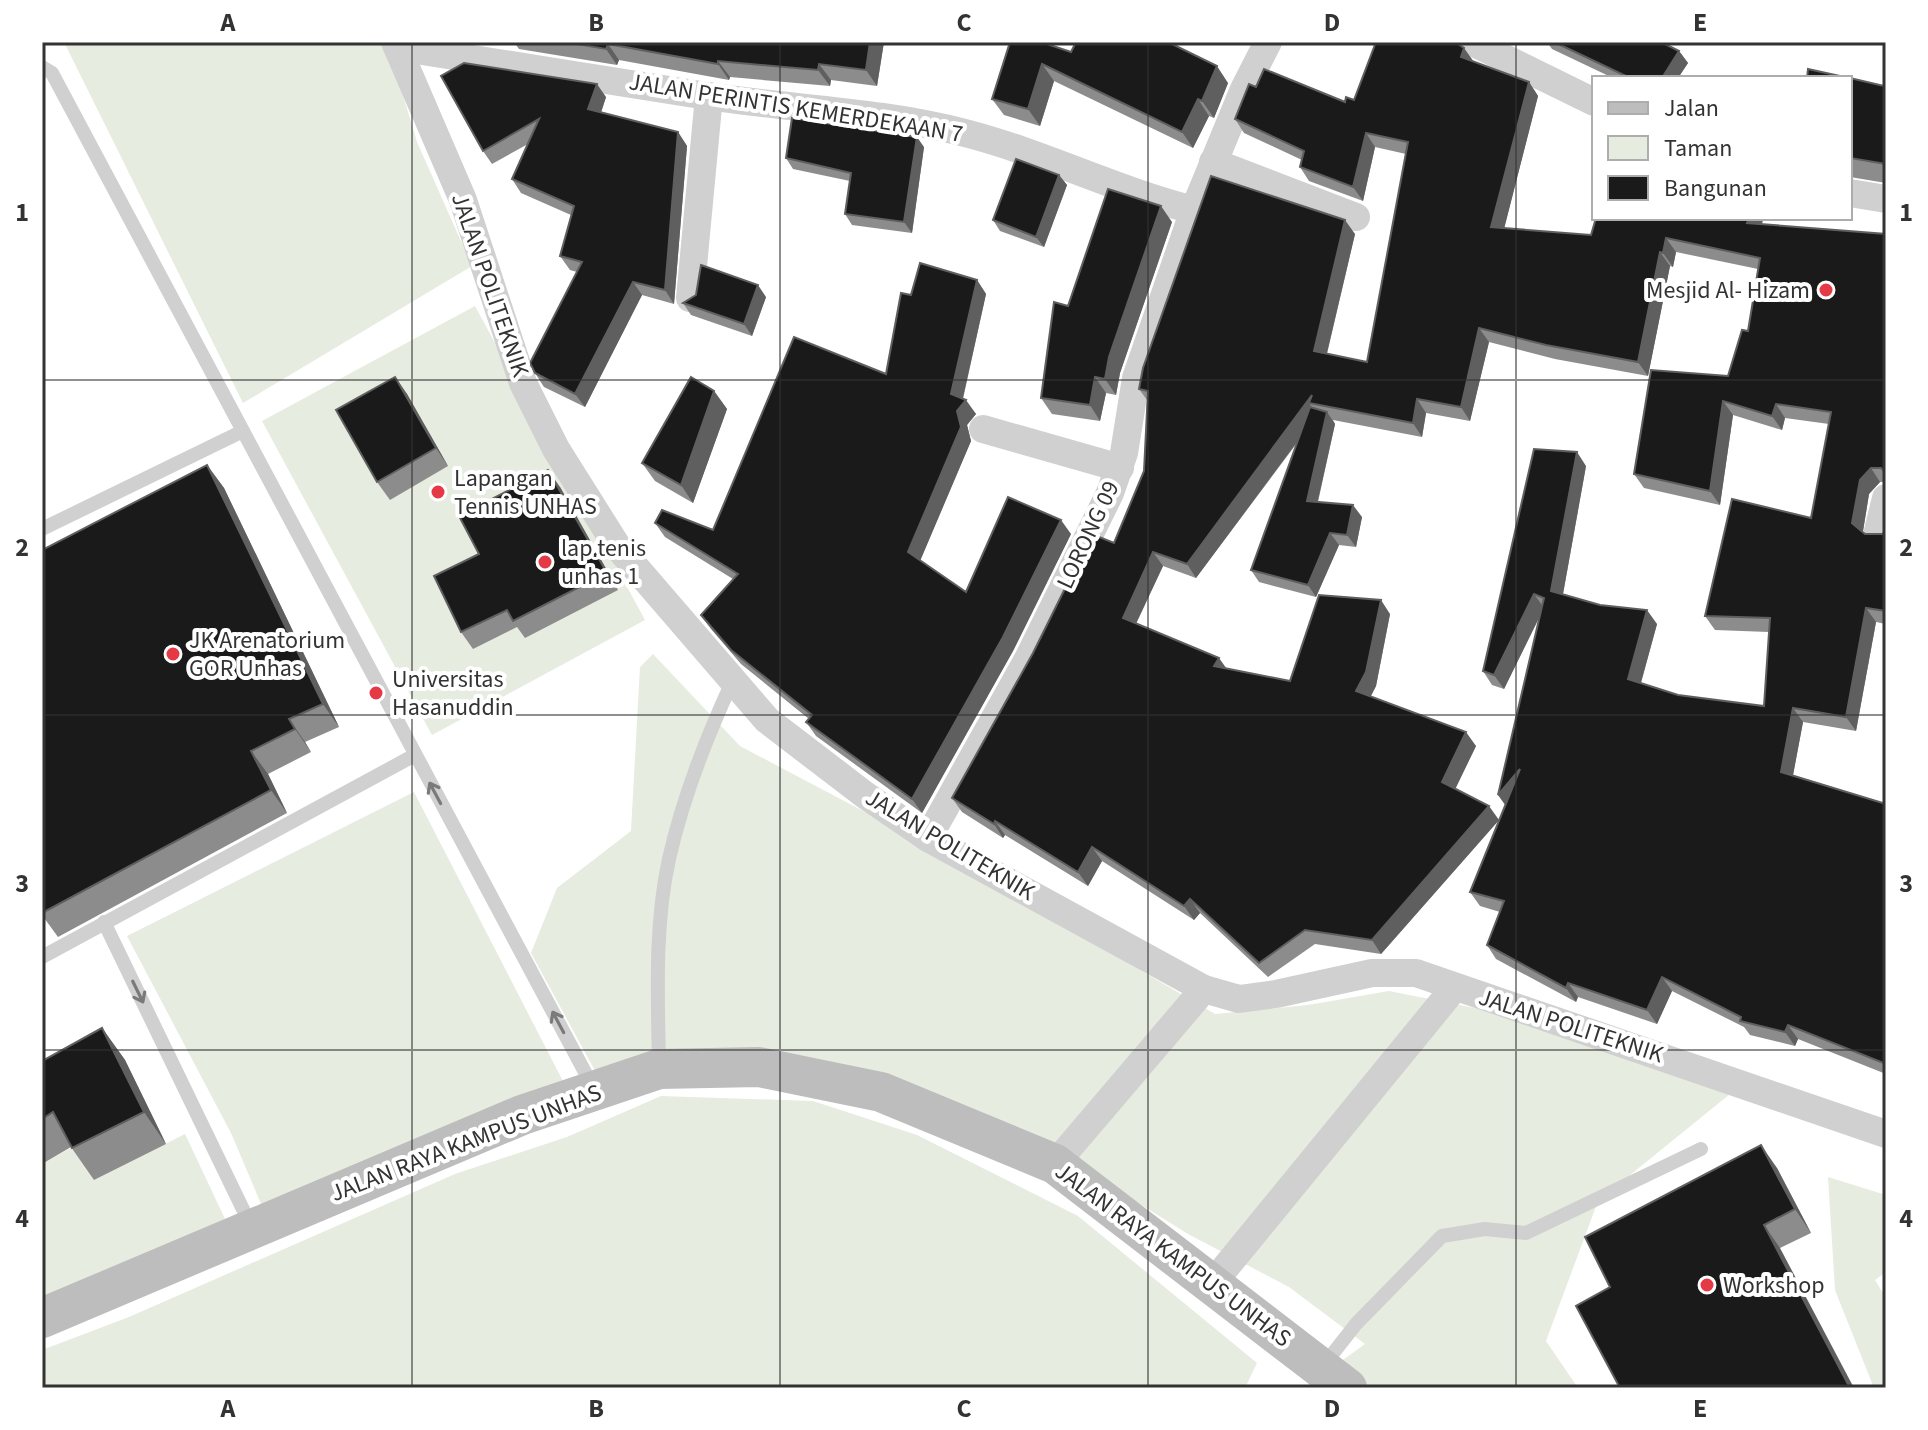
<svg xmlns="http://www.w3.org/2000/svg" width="1928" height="1430" font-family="'Source Sans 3',sans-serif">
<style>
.green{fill:#e6ecdf}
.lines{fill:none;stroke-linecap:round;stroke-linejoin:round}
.lane{stroke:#d0d0d0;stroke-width:14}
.street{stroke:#d0d0d0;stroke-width:28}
.secondary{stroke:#bdbdbd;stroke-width:40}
.wall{fill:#8c8c8c}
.shaded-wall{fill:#5f5f5f}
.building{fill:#1a1a1a;stroke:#5f5f5f;stroke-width:2}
.oneway{stroke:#7a7a7a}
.grid{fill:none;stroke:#333;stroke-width:2;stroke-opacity:0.55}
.poi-dot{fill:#e63946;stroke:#fff;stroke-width:3}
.labels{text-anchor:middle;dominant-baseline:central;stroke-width:8;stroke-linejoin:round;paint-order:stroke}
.street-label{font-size:24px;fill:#333;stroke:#fff}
.poi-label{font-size:24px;fill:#333;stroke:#fff;text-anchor:start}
.neatline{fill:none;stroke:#333;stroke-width:3}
.grid-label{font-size:26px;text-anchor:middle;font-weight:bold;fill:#333}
</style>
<rect width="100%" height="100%" fill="#fff"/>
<g class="green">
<path d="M64,42H387L417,142L472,266L243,403Z"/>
<path d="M475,306L645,620L432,735L262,421Z"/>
<path d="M653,654L740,746L920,841L1215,1014L1308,1005L1389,991L1510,1015L1730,1094L1598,1201L1546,1341L1578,1388H1304L1365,1344L1289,1287L1188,1234L1052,1149L795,1065L600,1080L531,953L557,888L631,831L640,667Z"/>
<path d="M414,792L567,1089L264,1211L231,1133L127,936Z"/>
<path d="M661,1096L813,1101L917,1135L1078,1216L1257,1363L1245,1388H42V1350L129,1317L455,1174L567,1137Z"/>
<path d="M185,1134L225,1219L42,1303V1164L76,1145L94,1180Z"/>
<path d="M1828,1177L1886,1195V1272L1875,1280L1886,1298V1388H1874L1835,1290Z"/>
</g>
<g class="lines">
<g class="lane">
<path d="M42,67L52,73L594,1089"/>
<path d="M42,529L243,431"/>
<path d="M104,922L252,1228"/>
<path d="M42,957L415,755"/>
<path d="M659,1068C658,999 654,927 669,859C683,797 706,738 733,680"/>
<path d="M1323,1366L1356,1324L1442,1236L1485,1229L1526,1233L1701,1149"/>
</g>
<g class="street">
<path d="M395,42L463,200L523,383L556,449L617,546L767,720L865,795L928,838L1204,989L1239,999L1276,994L1372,973H1416L1886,1134"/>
<path d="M1472,42L1594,102"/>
<path d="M397,47C500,63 604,80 707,96C793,109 881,111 965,133C1043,153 1115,190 1194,210"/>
<path d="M1213,162L1356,217"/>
<path d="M1850,193L1886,199"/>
<path d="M690,298L709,96"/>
<path d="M983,429L1120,468"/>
<path d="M1886,498L1878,531L1886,532"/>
<path d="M928,838L1028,659L1110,493L1124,453L1136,378L1194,210L1244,89L1268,42"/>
<path d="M1055,1164L1204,989"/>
<path d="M1212,1284L1455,987"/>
</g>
<path class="secondary" d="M42,1318L522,1115L659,1069L759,1067L881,1092L1055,1164L1347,1388"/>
</g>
<g class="wall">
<path d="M514,42H884L877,86L831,80L830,86L730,77L729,80L619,60L617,65L519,49Z"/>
<path d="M1010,42L1228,83L1214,118L1209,116L1193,148L1054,81L1040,126L1004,115L992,99Z"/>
<path d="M1547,42H1661L1679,51L1688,63L1678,78H1613L1552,49Z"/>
<path d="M1474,62L1529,82L1538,96L1504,228L1591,235L1762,224L1886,234V482H1880L1869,494L1863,532L1865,534H1882L1886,531V624L1876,622L1856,731L1803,722L1793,775L1886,804V1074L1798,1039L1795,1046L1750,1035L1744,1027L1672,991L1657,1024L1578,997L1576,1002L1496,959L1487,945L1500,912L1480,906L1470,892L1506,805L1540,615L1504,689L1492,685L1483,671L1586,466L1563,594L1657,624L1641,683L1678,695L1764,706L1769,632L1715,630L1705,616L1811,518L1829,424L1785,418L1782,430L1733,415L1720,505L1644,488L1634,474L1728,376L1748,331L1758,269L1676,252L1673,267L1670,266L1648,376L1555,359L1489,342L1470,421L1426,413L1422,437L1333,420L1335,424L1318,502L1362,517L1356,547L1339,545L1316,597L1259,582L1251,570L1297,443L1196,578L1163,566L1136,624L1226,668L1290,681L1390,614L1376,686L1371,696L1476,746L1455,788L1499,820L1381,954L1315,944L1268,977L1200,913L1194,920L1102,861L1088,886L1005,835L1003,838L962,812L952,798L1114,543L1144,471L1147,400L1139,389L1355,234L1327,354L1367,362L1406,154L1375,147L1363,201L1309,181L1300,167L1302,160L1244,133L1235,119L1256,87L1345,102L1354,100Z"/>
<path d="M441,76L606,97L601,112L678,132L687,146L674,304L642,295L585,407L544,387L535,373L577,272L570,270L560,256L571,215L521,193L512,179L528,144L492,164L483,151Z"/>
<path d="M1886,77V183L1850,177V78L1884,86Z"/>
<path d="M924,147L912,233L852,225L845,214L850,181L793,169L786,158Z"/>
<path d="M1059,175L1067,185L1044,247L1000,231L993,220Z"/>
<path d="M1172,222L1120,373L1116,395L1106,393L1100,421L1052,414L1041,398L1068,306Z"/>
<path d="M977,280L986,294L963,399L976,414L967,425L971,441L920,560L966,592L1071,534L1013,651L922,813L816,736L806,722L809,719L741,664L711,629L701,615L733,579L665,537L655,523L713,530L886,374L911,295Z"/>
<path d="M766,297L752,336L691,315L683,303Z"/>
<path d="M395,377L407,394L448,466L390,500L377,482Z"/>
<path d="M714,391L727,409L693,503L655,481L642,463Z"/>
<path d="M207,465L224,488L339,727L305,742L311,752L268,774L287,813L58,937L42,915V550Z"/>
<path d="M560,487L618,590L525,638L517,627L473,649L461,632L479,554Z"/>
<path d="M102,1028L125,1060L166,1144L94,1180L71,1147L42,1164V1061Z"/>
<path d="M1777,1168L1811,1233L1780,1248L1610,1287Z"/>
</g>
<g class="shaded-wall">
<path d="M870,42H884L877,86L866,70Z"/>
<path d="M608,44L619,60L617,65L606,49Z"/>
<path d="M1464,48L1474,62L1461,57Z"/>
<path d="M1679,51L1688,63L1678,78H1662Z"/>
<path d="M718,61L730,77L729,80L718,64Z"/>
<path d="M819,64L831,80L830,86L818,70Z"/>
<path d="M1042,64L1054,81L1040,126L1028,109Z"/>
<path d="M1217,66L1228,83L1214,118L1202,101Z"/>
<path d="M1529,82L1538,96L1501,241L1491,227Z"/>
<path d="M597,84L606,97L598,122L588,109Z"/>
<path d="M1198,99L1209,116L1193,148L1182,132Z"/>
<path d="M678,132L687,146L674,304L665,290Z"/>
<path d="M1366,133L1375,147L1363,201L1353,187Z"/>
<path d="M917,137L924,147L912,233L904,222Z"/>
<path d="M1059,175L1067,185L1044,247L1036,237Z"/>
<path d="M1161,206L1172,222L1120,373L1116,395L1105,379L1109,357Z"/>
<path d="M1749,218H1764L1757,237L1747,223Z"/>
<path d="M1345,220L1355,234L1324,365L1314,351Z"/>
<path d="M1666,238L1676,252L1673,267L1663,253Z"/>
<path d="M1660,252L1670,266L1648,376L1638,362Z"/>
<path d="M977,280L986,294L961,406L966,400L976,414L967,425L971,441L918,566L908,552L951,394Z"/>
<path d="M633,282L642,295L585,407L575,394Z"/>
<path d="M758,285L766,297L752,336L744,324Z"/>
<path d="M1479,328L1489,342L1470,421L1461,407Z"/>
<path d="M395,377L407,394L448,466L436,448Z"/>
<path d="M1095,377L1106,393L1100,421L1090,405Z"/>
<path d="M714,391L727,409L693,503L681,485Z"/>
<path d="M1312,395L1309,403L1317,415L1196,578L1187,564Z"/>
<path d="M1417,399L1426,413L1422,437L1413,423Z"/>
<path d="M1723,401L1733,415L1720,505L1710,491Z"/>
<path d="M1776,404L1785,418L1782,430L1772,416Z"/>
<path d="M1327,412L1335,424L1315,513L1307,501Z"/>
<path d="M1577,452L1586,466L1561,605L1551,591Z"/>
<path d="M207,465L224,488L339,727L323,704Z"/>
<path d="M1871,468L1880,482L1869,494L1862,537L1852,523L1860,480Z"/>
<path d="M548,470L560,487L618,590L607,573Z"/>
<path d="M1353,505L1362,517L1356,547L1347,535Z"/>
<path d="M1061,520L1071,534L1013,651L922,813L912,799Z"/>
<path d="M1330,533L1339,545L1316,597L1308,585Z"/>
<path d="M1153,552L1163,566L1132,632L1123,618Z"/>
<path d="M1534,594L1544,608L1504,689L1494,675Z"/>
<path d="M1381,600L1390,614L1376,686L1366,705L1356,691Z"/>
<path d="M1866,608L1876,622L1856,731L1846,717Z"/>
<path d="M1647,610L1657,624L1638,693L1628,679Z"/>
<path d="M1219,658L1229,672L1214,666Z"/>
<path d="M1793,708L1803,722L1791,786L1781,772Z"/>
<path d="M289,719L305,742L311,752L295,729Z"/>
<path d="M1466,732L1476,746L1452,796L1442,782Z"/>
<path d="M251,751L268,774L287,813L271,790Z"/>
<path d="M1520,769L1508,809L1498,795Z"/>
<path d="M1489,806L1499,820L1381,954L1372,940Z"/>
<path d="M995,821L1005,835L1003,838L994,824Z"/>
<path d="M1092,847L1102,861L1088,886L1078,872Z"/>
<path d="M1190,899L1200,913L1194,920L1184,906Z"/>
<path d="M1662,977L1672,991L1657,1024L1647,1010Z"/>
<path d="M1568,983L1578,997L1576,1002L1566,988Z"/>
<path d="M1788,1025L1798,1039L1795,1046L1785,1032Z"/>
<path d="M102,1028L125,1060L166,1144L144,1112Z"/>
<path d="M1761,1145L1777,1168L1811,1233L1795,1209Z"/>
<path d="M1764,1225L1780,1248L1854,1388H1850Z"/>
</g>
<g class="building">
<path d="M565,42H870L866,70L819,64L818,70L718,61V64L608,44L606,49Z"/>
<path d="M1010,42H1041L1071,52L1076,42H1168L1217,66L1202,101L1198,99L1182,132L1042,64L1028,109L992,99Z"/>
<path d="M1376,42H1455L1464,48L1461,57L1529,82L1491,227L1591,235L1596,218H1749L1747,223L1886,234V473L1881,468H1871L1860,480L1852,523L1865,534H1882L1886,531V611L1866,608L1846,717L1793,708L1781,772L1886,804V1064L1788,1025L1785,1032L1740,1021L1741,1017L1662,977L1647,1010L1568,983L1566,988L1487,945L1504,901L1470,892L1520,769L1498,795L1544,598L1534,594L1494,675L1483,671L1534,449L1577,452L1551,591L1600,605L1647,610L1628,679L1678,695L1764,706L1770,618L1705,616L1732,499L1811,518L1831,412L1776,404L1772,416L1723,401L1710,491L1634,474L1651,370L1728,376L1742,330L1748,331L1760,258L1666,238L1663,253L1660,252L1638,362L1546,345L1479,328L1461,407L1417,399L1413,423L1309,403L1312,395L1187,564L1153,552L1123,618L1219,658L1214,666L1290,681L1319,595L1381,600L1366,672L1356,691L1466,732L1442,782L1489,806L1372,940L1305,930L1259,963L1190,899L1184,906L1092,847L1078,872L995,821L994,824L952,798L1033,653L1092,534L1114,543L1144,471L1148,391L1139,389L1143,368L1211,176L1345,220L1314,351L1367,362L1408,142L1366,133L1353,187L1300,167L1304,151L1235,119L1249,84L1256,87L1264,69L1345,102L1346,97L1354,100Z"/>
<path d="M1554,42H1661L1679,51L1662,78H1630Z"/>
<path d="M464,63L597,84L588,109L678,132L665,290L633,282L575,394L535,373L530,363L582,262L560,256L574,206L512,179L539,119L483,151L441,76Z"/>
<path d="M1808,69L1849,78H1807Z"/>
<path d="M1886,77V164L1850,158V78L1884,86Z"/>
<path d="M792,118L917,137L904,222L845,214L851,173L786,158Z"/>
<path d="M1016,159L1059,175L1036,237L993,220Z"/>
<path d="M1108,189L1161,206L1109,357L1105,379L1095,377L1090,405L1041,398L1054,302L1068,306Z"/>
<path d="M920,263L977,280L951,394L966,400L957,411L961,427L908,552L966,592L1008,497L1061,520L1003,637L912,799L806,722L812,715L731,650L701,615L738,574L655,523L662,510L713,530L794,337L886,374L901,293L911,295Z"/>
<path d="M701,265L758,285L744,324L683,303L696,295Z"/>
<path d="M395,377L436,448L377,482L336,410Z"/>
<path d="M691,377L714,391L681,485L642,463Z"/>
<path d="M1310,407L1327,412L1307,501L1353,505L1347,535L1330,533L1308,585L1251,570Z"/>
<path d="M207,465L323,704L289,719L295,729L251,751L271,790L42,913V550Z"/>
<path d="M548,470L607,573L513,621L507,610L461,632L434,576L479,554L459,516Z"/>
<path d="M102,1028L144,1112L72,1148L53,1112L42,1119V1061Z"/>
<path d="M1761,1145L1795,1209L1764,1225L1850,1388H1620L1576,1306L1610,1287L1585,1237Z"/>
</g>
<defs><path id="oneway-shaft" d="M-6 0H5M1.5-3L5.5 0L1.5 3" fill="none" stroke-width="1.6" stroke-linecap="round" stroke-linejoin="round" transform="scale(2)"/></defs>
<g class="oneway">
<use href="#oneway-shaft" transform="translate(435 793) rotate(-118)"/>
<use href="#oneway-shaft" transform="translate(138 992) rotate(64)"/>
<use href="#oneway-shaft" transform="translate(558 1022) rotate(-118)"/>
</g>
<path class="grid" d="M412,42V1388M780,42V1388M1148,42V1388M1516,42V1388M42,380H1886M42,715H1886M42,1050H1886"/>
<g class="poi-dot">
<circle cx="1826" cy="290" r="8"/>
<circle cx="438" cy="492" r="8"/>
<circle cx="545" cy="562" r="8"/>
<circle cx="173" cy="654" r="8"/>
<circle cx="376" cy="693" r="8"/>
<circle cx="1707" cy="1285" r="8"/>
</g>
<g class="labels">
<g class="street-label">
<text transform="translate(796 108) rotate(9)">JALAN PERINTIS KEMERDEKAAN 7</text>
<text transform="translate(490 285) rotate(71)">JALAN POLITEKNIK</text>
<text transform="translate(1088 535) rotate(-65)">LORONG 09</text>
<text transform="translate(950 845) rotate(31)">JALAN POLITEKNIK</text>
<text transform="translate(1571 1026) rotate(18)">JALAN POLITEKNIK</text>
<text transform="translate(466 1143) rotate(-21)">JALAN RAYA KAMPUS UNHAS</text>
<text transform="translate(1173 1255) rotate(37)">JALAN RAYA KAMPUS UNHAS</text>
</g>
<g class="poi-label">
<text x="1810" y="290" text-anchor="end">Mesjid Al- Hizam</text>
<text x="454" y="478">Lapangan<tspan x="454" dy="28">Tennis UNHAS</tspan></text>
<text x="561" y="548">lap.tenis<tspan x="561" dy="28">unhas 1</tspan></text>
<text x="189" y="640">JK Arenatorium<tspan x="189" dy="28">GOR Unhas</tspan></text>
<text x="392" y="679">Universitas<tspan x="392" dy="28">Hasanuddin</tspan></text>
<text x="1723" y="1285">Workshop</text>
</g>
</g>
<rect width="1928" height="1430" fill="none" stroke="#ffffff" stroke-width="88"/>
<rect x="1592" y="76" width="260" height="144" fill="#ffffff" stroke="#adadad" stroke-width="2"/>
<rect x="1608" y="102" width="40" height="12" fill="#bdbdbd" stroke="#adadad" stroke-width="2"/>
<text x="1664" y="116" font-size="24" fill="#333333">Jalan</text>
<rect x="1608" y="136" width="40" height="24" fill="#e6ecdf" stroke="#adadad" stroke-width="2"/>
<text x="1664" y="156" font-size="24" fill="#333333">Taman</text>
<rect x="1608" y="176" width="40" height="24" fill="#1a1a1a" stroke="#adadad" stroke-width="2"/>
<text x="1664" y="196" font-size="24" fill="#333333">Bangunan</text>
<rect x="44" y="44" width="1840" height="1342" class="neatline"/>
<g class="grid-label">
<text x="228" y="31">A</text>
<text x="596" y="31">B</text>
<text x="964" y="31">C</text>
<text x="1332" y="31">D</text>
<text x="1700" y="31">E</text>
<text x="22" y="221">1</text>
<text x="1906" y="221">1</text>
<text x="22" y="556">2</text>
<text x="1906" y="556">2</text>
<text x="22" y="892">3</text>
<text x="1906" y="892">3</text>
<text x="22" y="1227">4</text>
<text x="1906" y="1227">4</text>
<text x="228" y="1417">A</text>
<text x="596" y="1417">B</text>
<text x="964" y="1417">C</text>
<text x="1332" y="1417">D</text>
<text x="1700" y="1417">E</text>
</g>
</svg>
